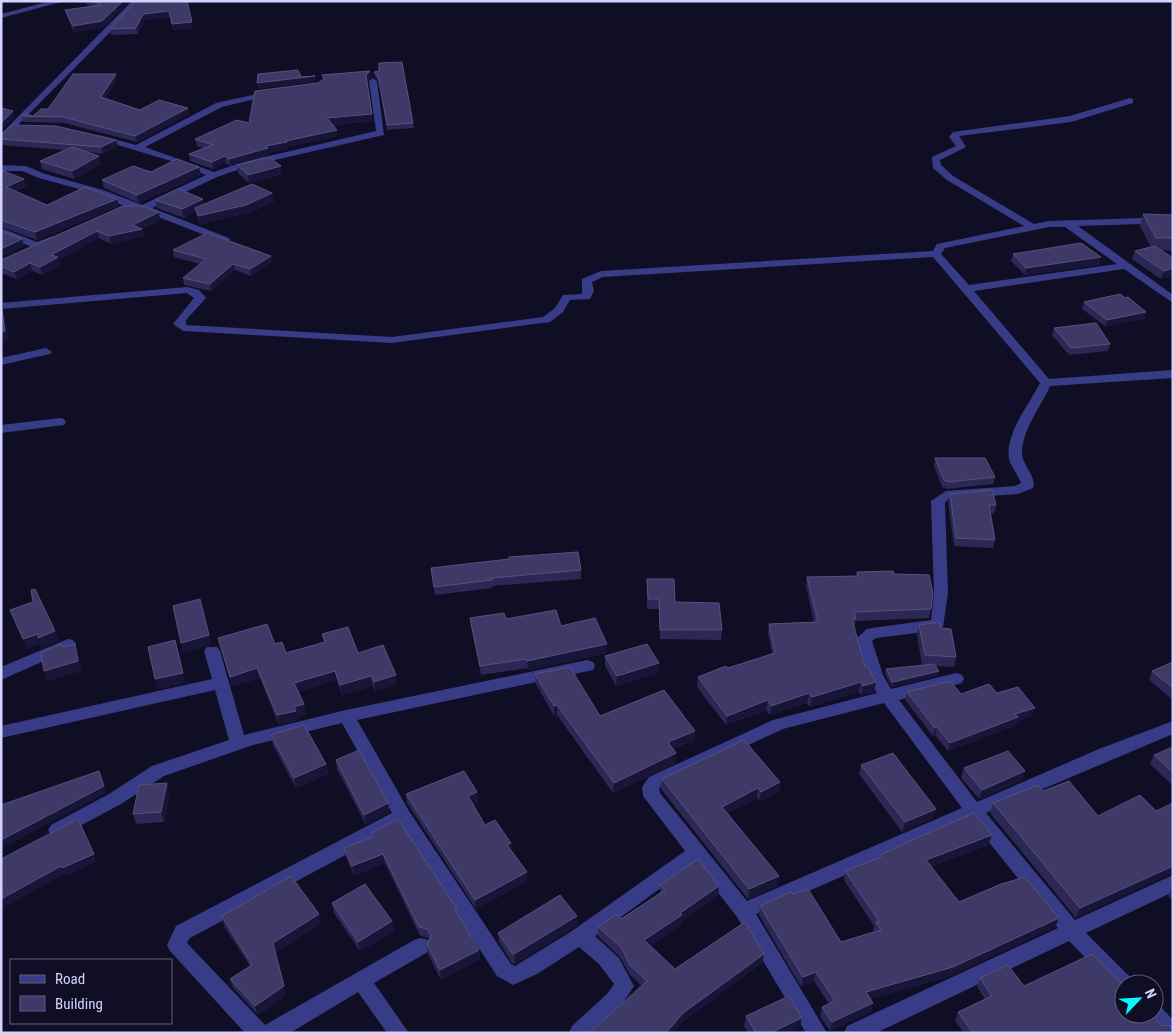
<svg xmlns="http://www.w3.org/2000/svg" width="1174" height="1034" font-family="'Roboto Condensed',sans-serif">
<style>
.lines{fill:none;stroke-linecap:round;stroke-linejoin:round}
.minor{fill:#383c86;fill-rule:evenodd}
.tertiary{fill:#383c86;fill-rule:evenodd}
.wall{fill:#2c2754}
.shaded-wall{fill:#191539}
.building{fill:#3e3966;stroke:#55527e}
</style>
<rect width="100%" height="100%" fill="#100e25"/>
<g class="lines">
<g class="minor">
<path d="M51,1H65L1,18V14Z"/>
<path d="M373,78L377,81L384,135L249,166L217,177L152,208L229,238L230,240L225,243L143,211L124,210V206L97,194L39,178L22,171H1V165L26,166L45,174L103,190L142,205L206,175L171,161L98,139V135L136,145L216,103L276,90V94L222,107L145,147L214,172L243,162L376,131L369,81Z"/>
<path d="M1130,98L1133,99V103L1071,122L959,136L966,147L940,160L941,165L953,176L1034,224L1049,221L1173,217V223L1078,226L1173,295V303L1124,269L974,291L1049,379L1173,370V378L1050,386C1041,407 1023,428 1022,452C1021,464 1038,478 1033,488L1018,494L949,499L945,502L948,593L943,627L932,631L876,638L872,641L883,675L891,689L956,673L962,675L964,679L962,683L899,700L977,802L1099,749L1173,721V734L986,813L1075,920L1173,875V892L1086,933L1131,978L1134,984H1124V993L1117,990L1069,941L876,1033H844L847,1026L1058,928L971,820L756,914L827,1033H806L737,917L695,863L595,936L619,958L634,986L621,1006L593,1033H569L572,1026L607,994L614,984L599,964L579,947L537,974L513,985L497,976L400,826L190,938L187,943L265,1025L414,940L421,938L428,940L431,946L428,952L374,983L409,1033H387L358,992L290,1033H245L170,951L167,945L176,926L392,813L342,723L253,745L164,776L121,804L63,835L57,837L51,835L48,830L51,825L109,794L152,766L229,740L215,690L1,738V726L212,679L204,651L207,647H217L220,651L244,735L346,710L587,660L593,662L595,666L593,670L357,720L409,811L511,964L515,966L572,931L685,851L643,796L642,787L649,777L773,720L877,693L867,675L856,639L867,629L872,628L931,620L934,593L931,501L946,491L1015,486L1021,483C1018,475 1011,467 1009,459C1005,433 1029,405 1040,383L933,257L603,277L592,282L594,291L590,299L570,300L563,312L550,322L392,343L183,331L173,324L194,298L187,293L1,309V303L187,287L199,290L206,298L186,320V325L392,337L543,317L555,308L563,295L582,294V279L601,271L933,251L937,244L1024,226L947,180L933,168L932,157L956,146L949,137L953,132L1070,116ZM1049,227H1065L1117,264L969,285L941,254L945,248ZM884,703L962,808L747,901L660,793L659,788L667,783L783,729Z"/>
<path d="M1,228L37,242L53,236L58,239L37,249L1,235Z"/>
<path d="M46,348L52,352L50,354L1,365V358Z"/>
<path d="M60,418L64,419L66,422L64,425L1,433V425Z"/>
<path d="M68,639L73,640L76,644L73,648L1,680V667Z"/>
<path d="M1154,1005L1161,1007L1173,1020V1033H1158L1144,1014H1154Z"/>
</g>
<path class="tertiary" d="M132,1H141L1,142V134Z"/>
</g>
<g class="wall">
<path d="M81,1H130L103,27L74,32L67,16L65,10L93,7Z"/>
<path d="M136,1H187L193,28L173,30L170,17L145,20L138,34L111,35L110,29Z"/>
<path d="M370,71L371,77L367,81L373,121L333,125L337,136L288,147V149L268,153L269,155L230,166L226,163L213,169L190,161L189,154L204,149L197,146L195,139L249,123L318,83L323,80L322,75Z"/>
<path d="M379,71L413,123L414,128L387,130L379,81L375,77L374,72Z"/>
<path d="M116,74L117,80L105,98L140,110L189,114L137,142L64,123L23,122L21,116H33L48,109Z"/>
<path d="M1,139L118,146L103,154L88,152L101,164L74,179L42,169L40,161L65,150L1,145Z"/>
<path d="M237,165L282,174L249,183L238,173Z"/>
<path d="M1,170L27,186L15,191L47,205L117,199L119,206L37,240L1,227Z"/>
<path d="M151,172L201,175L139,203L104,188L102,180Z"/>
<path d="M203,199L204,204L274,202L248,213L200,224L196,211L184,218L157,208L155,200Z"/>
<path d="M123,206L160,220L142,229L144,236L111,244L99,238L58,260L60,265L42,275L33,271L17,279L1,273V260Z"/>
<path d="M1143,214L1173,215V251L1162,250L1173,258V276L1161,279L1132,259L1135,251L1151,247L1140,226Z"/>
<path d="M173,250L271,256L272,262L251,276L235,270L211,291L184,285L183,278L200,264L174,257Z"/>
<path d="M1013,254L1099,265L1025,275L1011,261Z"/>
<path d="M1125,298L1146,312L1144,319L1105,326L1082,309L1084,302Z"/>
<path d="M1054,328L1110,344L1108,351L1069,355L1052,335Z"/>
<path d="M935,458L995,477L993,484L947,489L942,487L934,466Z"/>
<path d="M950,494L996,505L994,514L990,513L995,540L993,548L954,546L948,502Z"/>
<path d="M581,570V579L492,586L493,588L435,595L432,577Z"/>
<path d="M857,572L894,574L931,609L929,618L856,621L854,628L865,667L876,682L874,692L861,695L859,692L810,707L807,703L770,715L766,710L726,725L697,687L698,677L772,654L768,633L769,624L814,622L806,586L807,577L856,576Z"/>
<path d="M647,579L675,602L722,630L721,640L660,639L659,609H647Z"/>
<path d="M470,618L506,619L561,626L607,653L528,670L527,668L481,675L471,627Z"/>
<path d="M919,625L941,628L956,657L954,667L935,666L938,676L892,687L885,674L886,669L925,665H922L917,635Z"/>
<path d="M322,634L358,653L397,684L375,691L373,686L342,695L337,680L298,692L306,714L297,717L298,720L279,725L260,678L232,686L218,638L275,644L286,653L324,642Z"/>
<path d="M605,656L658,673L616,686L605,666Z"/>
<path d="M1173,662V700L1149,680L1152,671Z"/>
<path d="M535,674L600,716L695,731L694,740L673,749L676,753V763L613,793L557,715L554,716L536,684Z"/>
<path d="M907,692L961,694L997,693L1032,716L1017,721L1016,725L948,751L935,735L933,736L905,700Z"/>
<path d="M271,735L326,764L328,774L296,788L273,745Z"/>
<path d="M1173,747V786L1150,764L1154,755Z"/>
<path d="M336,760L388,803L389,812L366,825L337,769Z"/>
<path d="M861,765L933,818L902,832L859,774Z"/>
<path d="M964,768L1022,780L979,799L961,778Z"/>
<path d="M662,779L780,782L779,792L759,801L757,798L727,813L779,876L777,886L748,899L661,789Z"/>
<path d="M1043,791L1098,816L1156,811L1076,918L990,813L993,803Z"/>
<path d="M477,792L478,802L473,804L485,825L511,843L512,851L527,872V881L476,909L407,803L406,794Z"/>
<path d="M170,793L164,822L136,824L133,814Z"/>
<path d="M372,833L457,914L479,950L480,959L441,980L428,954L427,944L429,940V938L420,936L385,863L354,876L346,857L344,848L372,837Z"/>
<path d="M992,835L988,845L931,867L959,902L1059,918L1055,927L950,976L871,999V1012L830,1031L820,1016L822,1007L829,1004L814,981L801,987L759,915L760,906L841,942L874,932L873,931L874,926L844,880L845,871L879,858L880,855Z"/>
<path d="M660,885L719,886L718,895L682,921V924L650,946L675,969L764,954L762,963L682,1022L673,1033H589L642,986L630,975L620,957L598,936V927L621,919L660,893Z"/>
<path d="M1173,887V901L1168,896Z"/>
<path d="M332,903L392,921L394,931L360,951L334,913Z"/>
<path d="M222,916L321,924L275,953L286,995L258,1015L233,988L230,979L250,966L224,926Z"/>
<path d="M577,916V925L515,964L512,963L499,942L498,933Z"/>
<path d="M980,978L1024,986L1124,1014L1161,1025L1173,1033H964L955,1021L958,1012L985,999L977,987Z"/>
<path d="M746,1016L800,1027L788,1033H748L744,1026Z"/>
</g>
<g class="shaded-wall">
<path d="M123,1H130L103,27L74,32L73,26Z"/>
<path d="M169,11L170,17L145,20L138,34L136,28L143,14Z"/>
<path d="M192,22L193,28L173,30L172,24Z"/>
<path d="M370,71L371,77L367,81L366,75Z"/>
<path d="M116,74L117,80L102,103L101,97Z"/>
<path d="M315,76L316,82L258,89L257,83Z"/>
<path d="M188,108L189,114L137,142L135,136Z"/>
<path d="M13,111L15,117L1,131V123Z"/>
<path d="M372,114L373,121L328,125L327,118Z"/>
<path d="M337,130V136L288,147V149L268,153L269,155L230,166L229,159L266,146L286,141Z"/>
<path d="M116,140L118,146L103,154L101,147Z"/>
<path d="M99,156L101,164L74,179L72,171Z"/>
<path d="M225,156L226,163L213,169L212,162Z"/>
<path d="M281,166L282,174L249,183L248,175Z"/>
<path d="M199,167L201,175L139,203L137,195Z"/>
<path d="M24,179L27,186L8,195L6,187Z"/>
<path d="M272,193L274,202L248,213L200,224L198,216Z"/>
<path d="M117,199L119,206L37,240L35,232Z"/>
<path d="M203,199L205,207L195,208L196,211L184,218L182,209Z"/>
<path d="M159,212L160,220L142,229L144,236L111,244L109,236Z"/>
<path d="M97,231L99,238L58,260L60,265L42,275L40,267L51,255Z"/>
<path d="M22,239L24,246L1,258V249Z"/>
<path d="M271,256L272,262L251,276L250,269Z"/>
<path d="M1101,257L1099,265L1025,275L1026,268Z"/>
<path d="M30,263L33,271L17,279L14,272Z"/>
<path d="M233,264L235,270L211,291L210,284Z"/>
<path d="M1173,268V276L1161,279L1164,271Z"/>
<path d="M2,303L4,311L8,340L1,341Z"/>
<path d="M1146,312L1144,319L1105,326L1107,320Z"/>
<path d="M202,609L211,645L183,653L181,643Z"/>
<path d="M55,631L59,641L42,648L40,644L27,649L23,639L38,634Z"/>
<path d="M175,640L185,683L158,689L155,679Z"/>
<path d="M75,644L78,654L82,671L47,681L44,671Z"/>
<path d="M607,644V653L528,670L527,661Z"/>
<path d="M659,663L658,673L616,686L617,676Z"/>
<path d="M257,668L260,678L232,686L230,677Z"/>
<path d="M335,671L337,680L296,693L294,683Z"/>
<path d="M939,671L938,676L892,687L893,682Z"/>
<path d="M396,675L397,684L375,691L374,682Z"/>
<path d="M371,676L373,686L342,695L340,685Z"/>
<path d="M861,682L859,692L810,707L812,697Z"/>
<path d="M876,682L874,692L861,695L863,686Z"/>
<path d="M809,693L807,703L770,715L771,706Z"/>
<path d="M768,700L766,710L726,725L727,716Z"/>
<path d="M304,704L306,714L297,717L298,720L279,725L277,715L294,707Z"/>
<path d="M557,705V715L554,716V706Z"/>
<path d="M1035,708L1032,716L1017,721L1016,725L948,751L950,743L1015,714Z"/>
<path d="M937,727L935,735L933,736L935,728Z"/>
<path d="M695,731L694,740L667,751L668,742Z"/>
<path d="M676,753V763L613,793L614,783Z"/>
<path d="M326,764L328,774L296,788L294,778Z"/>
<path d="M99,771L106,793L4,847L1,840Z"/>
<path d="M1025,771L1022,780L979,799L982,790Z"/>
<path d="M780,782L779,792L759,801L761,792Z"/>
<path d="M167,783L170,793L164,822L161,812Z"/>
<path d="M758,788L757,798L721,816L722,807Z"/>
<path d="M477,792L478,802L469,805L468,796Z"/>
<path d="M388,803L389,812L366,825L364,815Z"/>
<path d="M936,809L933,818L902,832L905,822Z"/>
<path d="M992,835L988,845L923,870L926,860Z"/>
<path d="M511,843L512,852L507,845Z"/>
<path d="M94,854L97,862L66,876L65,874L1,909V899L61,866Z"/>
<path d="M383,854L385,863L354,876L352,866Z"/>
<path d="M1173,866V873L1076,918L1080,908Z"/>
<path d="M527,872V881L476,909L475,900Z"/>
<path d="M779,876L777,886L748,899L749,889Z"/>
<path d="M719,886L718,895L682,921V924L644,950V940L680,913Z"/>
<path d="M319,914L321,924L275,953L286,995L258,1015L255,1006L273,943Z"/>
<path d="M577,916V925L515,964L514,954Z"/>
<path d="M1059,918L1055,927L950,976L864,1001L866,992Z"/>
<path d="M392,921L394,931L360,951L358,942Z"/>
<path d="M479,950L480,959L441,980L440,970Z"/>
<path d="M764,954L762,963L682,1022L673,1033H666L683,1013Z"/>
<path d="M816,972L814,981L801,987L803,977Z"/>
<path d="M873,1003L871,1012L830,1031L832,1022Z"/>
<path d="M802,1018L800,1027L788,1033H770Z"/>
</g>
<g class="building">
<path d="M92,1H123L102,21L73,26L65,10L101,5Z"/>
<path d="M136,1H187L192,22L172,24L169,11L143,14L136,28L110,29Z"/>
<path d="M402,62L413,123L387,125L378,76L374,72L379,71V63Z"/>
<path d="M298,70L301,77L315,76L257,83L258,74Z"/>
<path d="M370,71L366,75L372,114L327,118L337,130L286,141L287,142L266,146L268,148L229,159L225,156L212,162L189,154L213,145L195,139L237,120L249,123L255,91L318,83L324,79L322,75Z"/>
<path d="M73,74H116L101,97L140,110L159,100L188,108L135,136L63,117L21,116L24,114L33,116L41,109H48Z"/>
<path d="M1,108L13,111L1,123Z"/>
<path d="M13,125L56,126L116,140L101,147L1,139V135Z"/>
<path d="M72,147L99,156L72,171L40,161Z"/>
<path d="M269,157L281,166L248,175L237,165Z"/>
<path d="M177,159L199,167L137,195L102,180L133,166L151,172Z"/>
<path d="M1,170L24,179L6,187L47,205L85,187L117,199L35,232L1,220Z"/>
<path d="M252,184L272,193L246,205L198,216L195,208Z"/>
<path d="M178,189L203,199L182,209L155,200Z"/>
<path d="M123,206H141L159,212L133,225L142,229L109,236L97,231L51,255L58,257L40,267L30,263L14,272L1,266V260Z"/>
<path d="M1143,214L1173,215V238H1156Z"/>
<path d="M1,231L22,239L1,249Z"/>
<path d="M207,233L271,256L250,269L233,264L210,284L183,278L206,259L173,250Z"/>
<path d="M1081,243L1101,257L1026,268L1013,254Z"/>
<path d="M1155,246L1173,258V268L1164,271L1135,251Z"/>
<path d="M1120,294L1125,298L1128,297L1146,312L1107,320L1084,302Z"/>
<path d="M1,303L5,331L1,332Z"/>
<path d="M1096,323L1110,344L1071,348L1054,328Z"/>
<path d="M935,458H985L995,477L948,482L944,480Z"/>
<path d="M992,490L996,505H989L995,540L956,538L950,494Z"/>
<path d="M578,552L581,570L492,578V580L434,587L431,568L509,559V557Z"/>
<path d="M893,571L894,574L929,575L933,593L931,609L854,612L856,619H852L865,667L867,666L876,682L863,686L861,682L812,697L809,693L771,706L768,700L727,716L698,677L726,666L728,668L775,653L769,624L818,622L807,577L858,576L857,572Z"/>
<path d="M647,579H674L675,602L719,603L722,630H660L659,599H648Z"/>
<path d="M35,589L55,631L38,638V634L23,639L10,610L33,602L31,590Z"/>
<path d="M200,599L209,635L181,643L173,606Z"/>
<path d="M556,610L561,626L595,618L607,644L527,661L526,659L480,666L470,618L504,613L506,619Z"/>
<path d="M939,622L941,628L951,629L956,657L925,655L919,625Z"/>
<path d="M267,624L275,644L282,642L286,653L325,642L322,634L348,627L358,653L383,645L396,675L374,682L371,676L340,685L335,671L294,683L304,704L294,707L296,711L277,715L257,668L230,677L218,638Z"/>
<path d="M175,640L183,673L155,679L148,647Z"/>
<path d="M61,644L63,647L75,644L78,661L44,671L41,653Z"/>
<path d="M647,644L659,663L617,676L605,656Z"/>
<path d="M1173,662V688L1152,671Z"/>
<path d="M934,664L939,671L893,682L886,669Z"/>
<path d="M570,667L600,716L664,690L695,731L668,742L676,753L614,783L557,705L554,706L535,674Z"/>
<path d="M950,681L961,694L989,684L997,693L1018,687L1035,708L1015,714L1018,717L950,743L937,727L935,728L907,692Z"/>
<path d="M304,725L326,764L294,778L271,735Z"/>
<path d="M744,740L780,782L761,792L758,788L722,807L779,876L749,889L662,779Z"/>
<path d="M1173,747V773L1154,755Z"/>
<path d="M359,750L388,803L364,815L336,760Z"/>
<path d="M1008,751L1025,771L982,790L964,768Z"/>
<path d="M893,753L936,809L905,822L861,765Z"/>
<path d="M99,771L104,786L1,840V805Z"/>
<path d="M464,771L477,792L468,796L485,825L495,820L511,843L507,845L527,872L475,900L406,794Z"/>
<path d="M1069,781L1098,816L1140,795L1156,811L1173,803V866L1080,908L993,803L1038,785L1043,791Z"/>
<path d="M167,783L161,812L133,814L139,785Z"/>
<path d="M974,813L992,835L926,860L959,902L1001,884L1025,877L1059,918L953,967L866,992L873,1003L832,1022L822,1007L835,1001L816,972L803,977L760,906L791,892L793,894L808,889L841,942L881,930L876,922L879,921L845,871L881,857L880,855L914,839Z"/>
<path d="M78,819L94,854L62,868L61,866L1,899V859Z"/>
<path d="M398,819L457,909L455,910L479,950L440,970L427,944L431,936L427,929L419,927L383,854L352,866L344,848L373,837L372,833Z"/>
<path d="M698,859L719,886L680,913L682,915L644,940L675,969L745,922L764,954L683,1013L666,1033H589L647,981L630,965L621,947L598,927L616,914L621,919L665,890L660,885Z"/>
<path d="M291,876L319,914L273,943L284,986L255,1006L230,979L252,965L222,916Z"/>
<path d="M365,884L392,921L358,942L332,903Z"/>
<path d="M560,895L577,916L514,954L512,953L498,933Z"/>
<path d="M1092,954L1124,986V1014H1153L1161,1025L1170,1026L1173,1030V1033H973L958,1012L992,996L980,978L1008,965L1024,986Z"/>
<path d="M789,996L802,1018L770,1033H756L746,1016Z"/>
</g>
<rect width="1174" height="1034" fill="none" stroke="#d4d3ff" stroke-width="5"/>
<rect x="10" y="959" width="162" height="65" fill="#100e25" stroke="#5e5d7c"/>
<rect x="20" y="975" width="25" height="8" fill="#383c86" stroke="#5e5d7c"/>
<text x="55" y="984" font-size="15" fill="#d4d3ff">Road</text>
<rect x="20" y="996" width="25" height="15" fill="#3e3966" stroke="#5e5d7c"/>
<text x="55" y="1009" font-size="15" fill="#d4d3ff">Building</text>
<g transform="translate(1139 999) rotate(65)"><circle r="24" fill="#100e25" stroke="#5e5d7c"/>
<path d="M0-4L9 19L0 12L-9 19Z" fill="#00fafe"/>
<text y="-8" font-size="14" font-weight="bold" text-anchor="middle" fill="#d4d3ff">N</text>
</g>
</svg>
